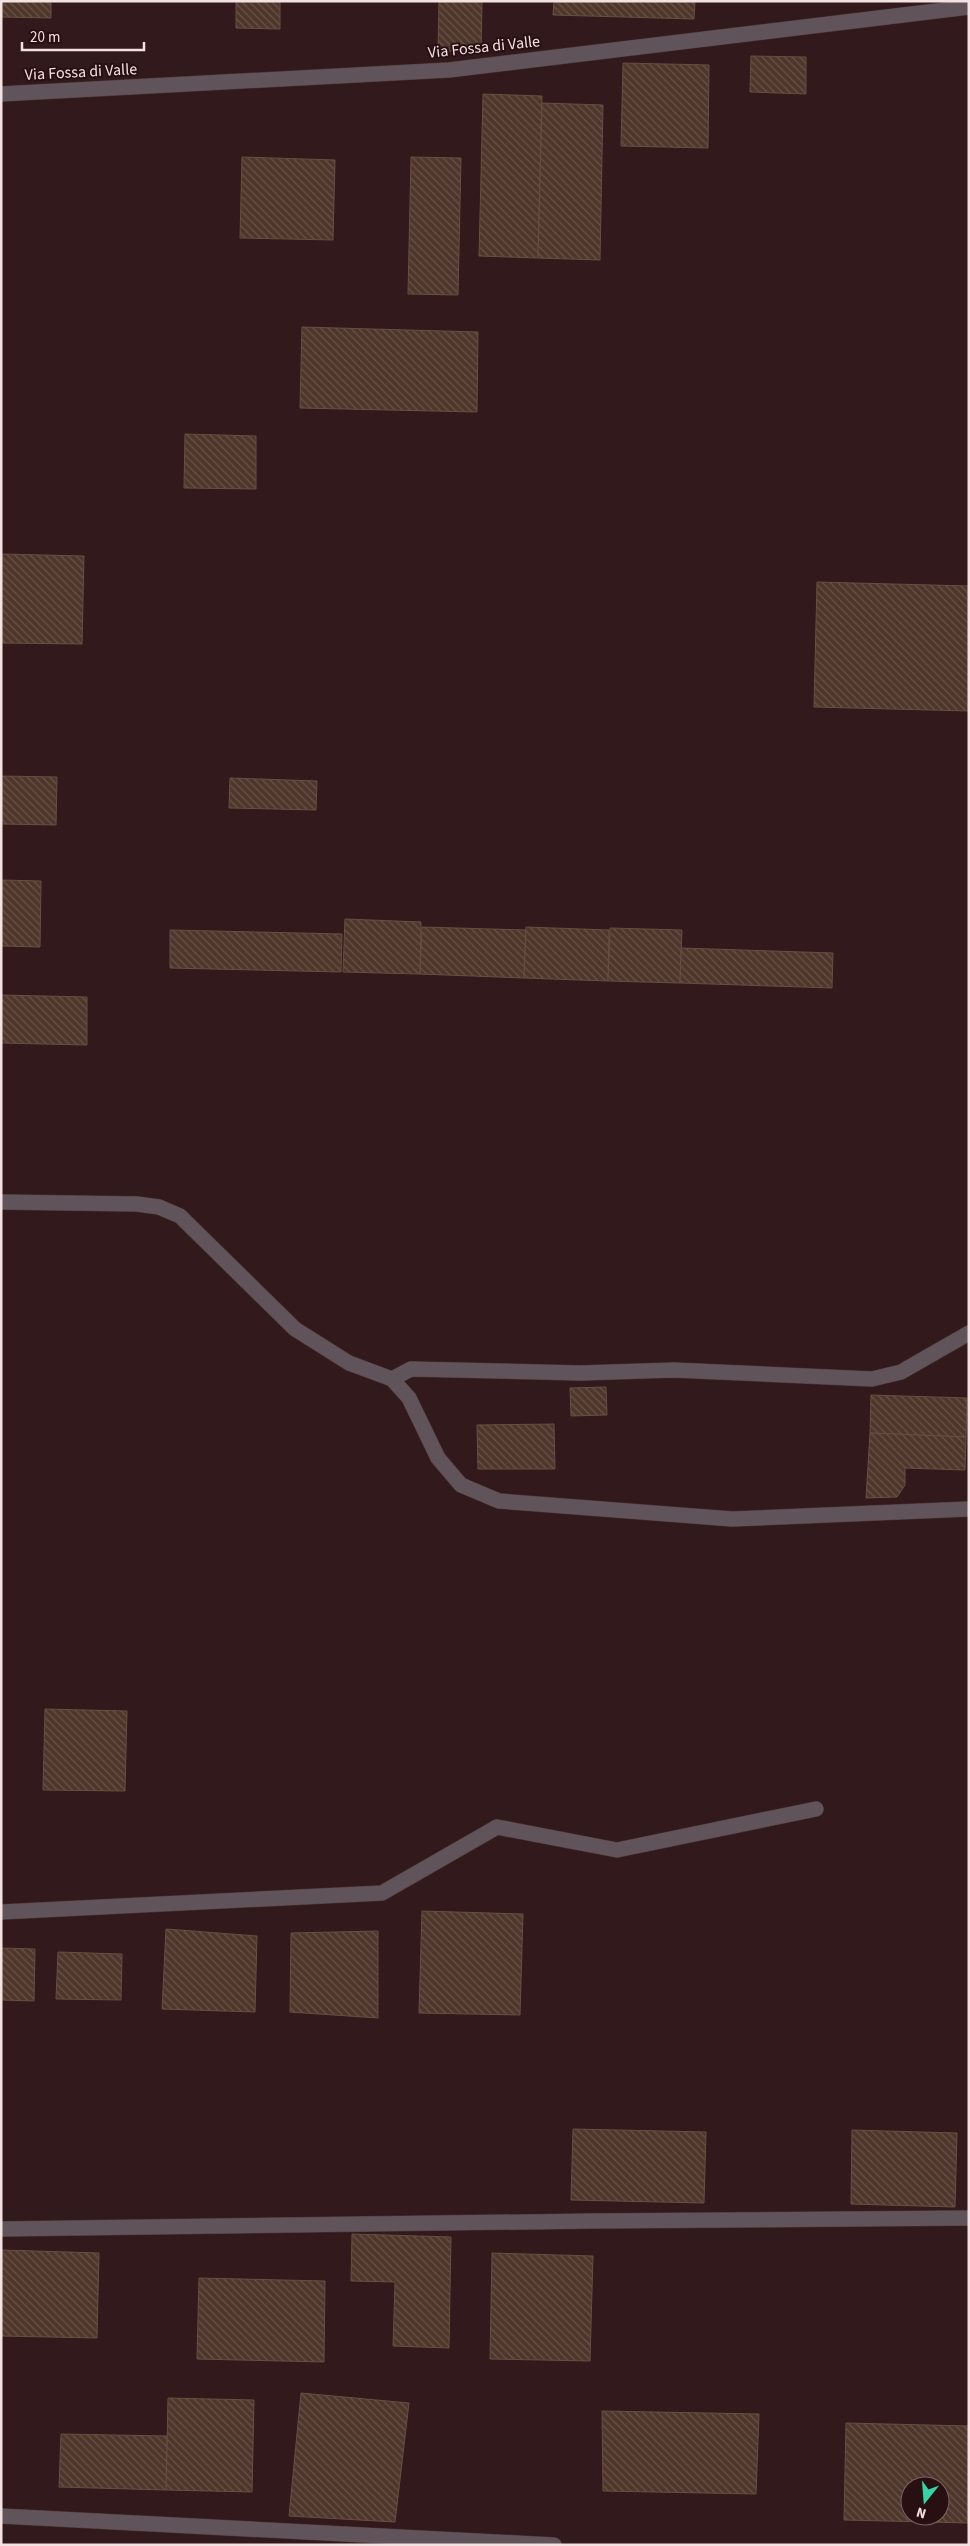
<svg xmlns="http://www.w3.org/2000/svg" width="970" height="2546" font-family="'Source Sans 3',sans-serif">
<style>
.building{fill:url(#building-back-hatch);stroke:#694e42;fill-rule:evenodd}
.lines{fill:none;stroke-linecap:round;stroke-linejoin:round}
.minor-casing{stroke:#4d3537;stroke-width:16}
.minor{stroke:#60545a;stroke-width:15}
.labels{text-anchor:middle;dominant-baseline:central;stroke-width:4;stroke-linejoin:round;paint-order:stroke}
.street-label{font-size:16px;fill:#f4e1e2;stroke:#280f12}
</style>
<defs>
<pattern id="building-back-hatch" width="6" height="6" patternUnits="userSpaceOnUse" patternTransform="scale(1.25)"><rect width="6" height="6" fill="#4e362a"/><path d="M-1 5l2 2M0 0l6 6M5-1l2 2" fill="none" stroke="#685349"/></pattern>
</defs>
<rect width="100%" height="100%" fill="#32191b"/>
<g class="building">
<path d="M1,1H51V18L1,17Z"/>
<path d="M236,1H280V29L236,28Z"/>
<path d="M439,1H482L481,52L438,51Z"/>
<path d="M554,1H695L694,19L553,15Z"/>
<path d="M751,56L806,57V94L750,92Z"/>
<path d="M623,63L709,65L708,148L621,146Z"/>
<path d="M483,94L542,96L538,258L479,256Z"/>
<path d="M542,103L603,105L600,260L538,258Z"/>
<path d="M242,157L335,160L333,240L240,238Z"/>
<path d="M411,157L461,158L458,295L408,294Z"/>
<path d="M302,327L478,332L477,412L300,408Z"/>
<path d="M185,434L256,436V489L184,488Z"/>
<path d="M1,554L84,556L82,644L1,643Z"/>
<path d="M817,582L969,586V711L814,707Z"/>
<path d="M1,776L57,777L56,825L1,824Z"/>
<path d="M230,778L317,781L316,810L229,808Z"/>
<path d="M1,880L41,881L40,947L1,946Z"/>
<path d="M345,919L421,922L420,974L343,972Z"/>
<path d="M422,927L526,930L524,978L420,974Z"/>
<path d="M526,927L609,930L608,981L524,978Z"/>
<path d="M610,928L682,930L680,983L608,981Z"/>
<path d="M170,930L342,934L341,972L170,968Z"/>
<path d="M681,948L833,953L832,988L680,983Z"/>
<path d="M1,995L87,997V1045L1,1043Z"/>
<path d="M606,1387L607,1415L571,1416L570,1388Z"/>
<path d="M871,1395L967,1398L966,1437L870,1433Z"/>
<path d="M554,1424L555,1469H478L477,1425Z"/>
<path d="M870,1433L966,1437L965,1470L905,1468V1485L897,1497L866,1498Z"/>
<path d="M45,1709L127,1711L125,1791L43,1790Z"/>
<path d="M422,1911L523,1914L520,2015L419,2013Z"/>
<path d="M166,1929L257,1936L255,2012L162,2009Z"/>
<path d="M378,1931V2018L290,2012L291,1933Z"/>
<path d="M1,1948L35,1949L34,2001L1,2000Z"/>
<path d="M58,1952L122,1954L121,2000L56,1999Z"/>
<path d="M573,2129L706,2132L704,2203L571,2200Z"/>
<path d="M852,2130L957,2133L955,2207L851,2204Z"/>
<path d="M352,2234L451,2237L449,2348L393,2346L395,2282L351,2281Z"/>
<path d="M2,2250L99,2253L97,2338L1,2336Z"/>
<path d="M492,2253L593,2256L590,2361L490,2359Z"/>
<path d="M199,2278L325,2281L324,2362L197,2359Z"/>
<path d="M301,2393L409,2403L395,2522L289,2516Z"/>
<path d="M168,2398L254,2400L252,2492L166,2490Z"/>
<path d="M602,2411L759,2414L756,2494L603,2491Z"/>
<path d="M846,2423L969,2426V2523L844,2520ZM910,2486H940V2516H910Z"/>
<path d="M61,2434L167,2436L166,2490L59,2487Z"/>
</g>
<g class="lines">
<g class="minor-casing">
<g id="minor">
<path d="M1,94L449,70L969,7"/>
<path d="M1,1202L137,1204L159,1207L180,1216L295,1329L349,1363L392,1379L409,1398L438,1458L461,1485L499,1501L732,1519L969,1509"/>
<path d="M392,1379L411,1369L581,1373L674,1370L872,1379L901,1372L969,1333"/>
<path d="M1,1912L382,1893L497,1827L617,1850L816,1809"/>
<path d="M1,2229L592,2221L969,2218"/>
<path d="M1,2516L554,2545"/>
</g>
</g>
<use href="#minor" class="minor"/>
</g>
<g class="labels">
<g class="street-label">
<text transform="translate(484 47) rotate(-6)">Via Fossa di Valle</text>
<text transform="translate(81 72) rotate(-3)">Via Fossa di Valle</text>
</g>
</g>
<rect width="970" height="2546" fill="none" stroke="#f4e1e2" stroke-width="5"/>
<g transform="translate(925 2501) rotate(197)"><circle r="24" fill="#280f12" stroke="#7a6365"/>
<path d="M0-4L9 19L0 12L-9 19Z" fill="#35d4a7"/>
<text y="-8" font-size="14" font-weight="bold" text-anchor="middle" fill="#f4e1e2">N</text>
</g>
<path d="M22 42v8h122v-8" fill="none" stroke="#f4e1e2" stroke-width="2.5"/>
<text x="30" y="42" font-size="15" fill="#f4e1e2" stroke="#280f12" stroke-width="4" paint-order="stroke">20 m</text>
</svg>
